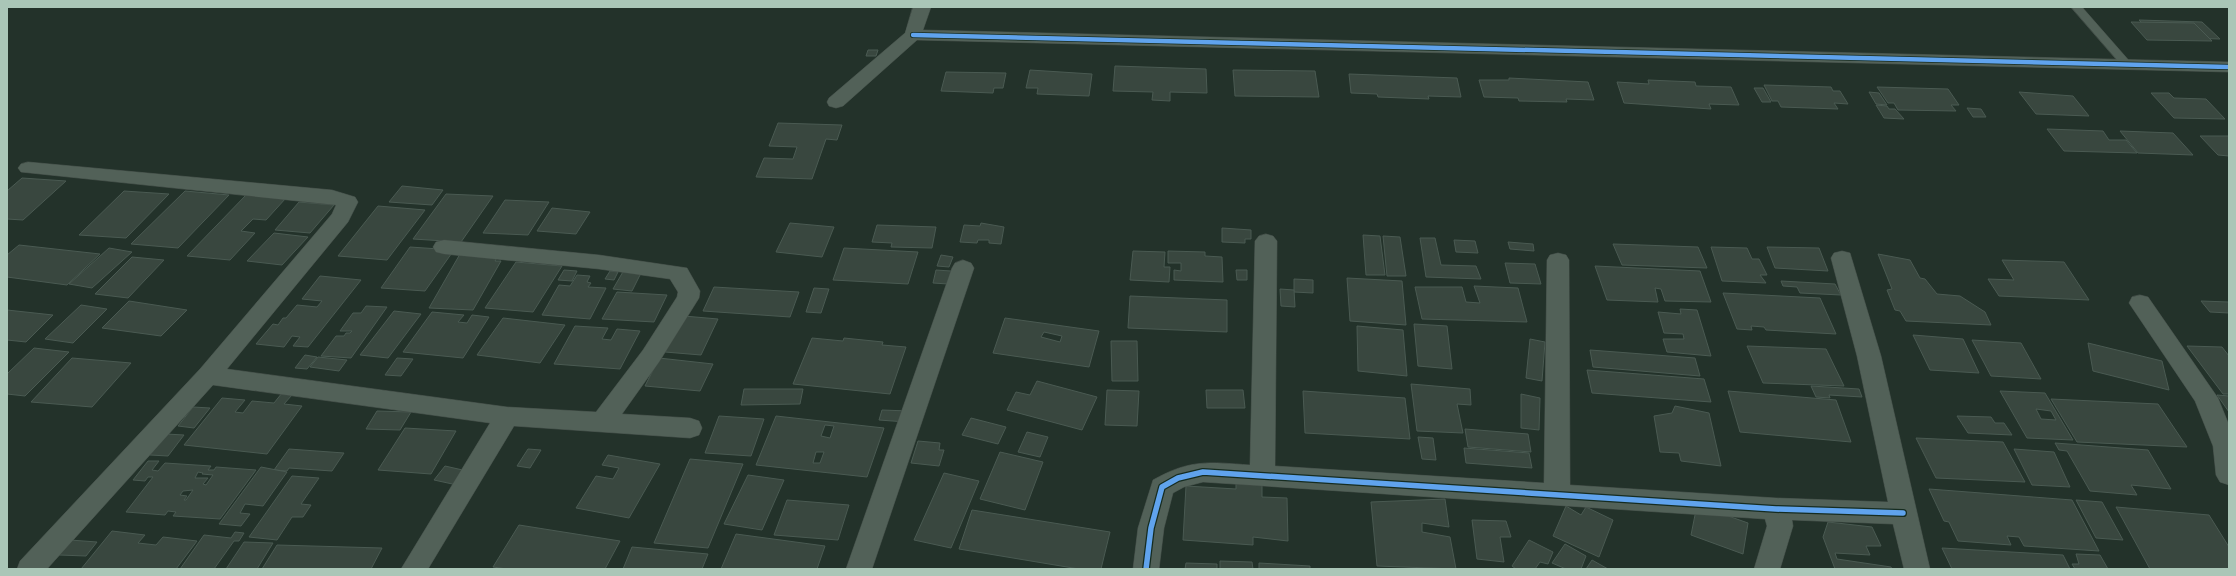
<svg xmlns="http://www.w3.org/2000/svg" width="2236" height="576" font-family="Figtree,sans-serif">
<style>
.building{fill:#39473f;stroke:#4a5a52;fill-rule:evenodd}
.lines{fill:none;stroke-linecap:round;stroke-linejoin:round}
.lane-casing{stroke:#414c46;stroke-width:1}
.street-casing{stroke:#414c46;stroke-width:1}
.lane{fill:#526158;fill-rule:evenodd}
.street{fill:#526158;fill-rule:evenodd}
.cycleway-far1-casing{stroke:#162c20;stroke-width:6}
.cycleway-casing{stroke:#162c20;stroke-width:8}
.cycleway-far1{stroke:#60a3ed;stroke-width:4.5}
.cycleway{stroke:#60a3ed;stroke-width:5.5}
</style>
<rect width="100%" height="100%" fill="#23322a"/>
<g class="building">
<path d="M2139,20L2202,22L2220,39L2153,37L2140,24H2143Z"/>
<path d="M2131,22L2194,23L2212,41L2147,40Z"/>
<path d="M868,50H878L876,56H866Z"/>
<path d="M1115,66L1206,69L1207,93L1170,92V101L1152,100L1153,92L1113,91Z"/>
<path d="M1030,70L1092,74L1089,96L1037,94L1038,88H1026Z"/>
<path d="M1233,70L1315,71L1319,97L1235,96Z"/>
<path d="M946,72L1006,73L1003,88H994L993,93L941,91Z"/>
<path d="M1349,74L1457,78L1461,97L1428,96L1429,99L1378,97L1377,94L1351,93Z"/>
<path d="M1509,78L1588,82L1594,100L1566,99L1567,102L1519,101L1518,98L1484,97L1479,80H1509Z"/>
<path d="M1648,80L1695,82L1696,86L1731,87L1739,105L1709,104L1711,109L1624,103L1617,82L1649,84Z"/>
<path d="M1764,85L1831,87L1833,91H1840L1848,104L1834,103L1838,109L1781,107L1778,101H1772Z"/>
<path d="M1877,87L1948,89L1959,105H1951L1956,111L1898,110L1894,103H1888Z"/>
<path d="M1754,88H1763L1771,102H1762Z"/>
<path d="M1869,92L1879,93L1887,105L1876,104Z"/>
<path d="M2019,92L2073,96L2089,116L2036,114Z"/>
<path d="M2151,93H2169L2174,98L2206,99L2225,119L2174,118Z"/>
<path d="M1876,105L1887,106L1889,109H1895L1904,119L1884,118Z"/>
<path d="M1967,108L1981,109L1986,117H1973Z"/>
<path d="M778,123L842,125L837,140L826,139L812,179L756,177L764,158L793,159L797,147L769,146Z"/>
<path d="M2047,129L2103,131L2109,140H2126L2137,153L2064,151Z"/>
<path d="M2120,131L2173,133L2193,155L2138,153Z"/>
<path d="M2200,136H2229V156L2218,155Z"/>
<path d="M22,178L66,181L23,220L7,219V191Z"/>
<path d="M402,186L443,190L432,205L389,202Z"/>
<path d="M124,191L169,194L126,238L79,235Z"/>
<path d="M185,191L229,195L178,248L131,244Z"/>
<path d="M247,194L286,198L266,220L253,219L241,231L255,233L230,260L187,256Z"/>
<path d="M446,194L493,196L461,242L413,239Z"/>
<path d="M505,200L549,202L528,235L483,233Z"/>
<path d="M299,202L334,205L310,233L275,230Z"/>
<path d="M378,206L425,210L387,260L338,256Z"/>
<path d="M552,208L590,212L576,234L537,231Z"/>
<path d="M790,223L834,227L822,257L776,252Z"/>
<path d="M981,223L1004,227L1001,244L989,243V240H978L977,243L960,242L964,225L980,226Z"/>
<path d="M877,225L936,227L932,248L891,247L892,243L872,242Z"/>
<path d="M1222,228L1251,230V239H1245V243L1222,242Z"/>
<path d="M274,233L308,237L282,265L247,261Z"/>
<path d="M1363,235L1380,236L1385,275H1366Z"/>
<path d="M1383,236L1400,237L1406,276H1387Z"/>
<path d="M1420,238H1435L1441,265L1476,266L1481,279L1426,277Z"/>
<path d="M1454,240L1475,241L1478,253L1456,252Z"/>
<path d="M1508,242L1533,244L1534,251L1510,249Z"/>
<path d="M1613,244L1698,247L1707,268L1622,265Z"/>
<path d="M19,245L100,254L67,285L7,277V255Z"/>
<path d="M410,247L454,250L425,291L381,288Z"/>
<path d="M1711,247L1747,248L1752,259H1759L1767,275H1760L1766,283L1722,281Z"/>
<path d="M1767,247L1819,248L1828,271L1775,268Z"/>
<path d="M109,248L132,252L92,288L69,284Z"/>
<path d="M844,248L918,252L908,284L833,280Z"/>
<path d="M1133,251L1165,252L1164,267H1170L1169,282L1130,280Z"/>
<path d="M1168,251L1205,252V256L1222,257L1223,282L1174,280V270L1181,271V263H1168Z"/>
<path d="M460,254L498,256L495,261H501L473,310L429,308Z"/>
<path d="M1878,254L1910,260L1920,278L1925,279L1937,294L1960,296L1985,312L1991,325L1906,321L1900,311L1895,310L1887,290L1892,289Z"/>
<path d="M941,255L953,257L949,267L937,266Z"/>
<path d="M132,257L164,260L128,298L95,294Z"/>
<path d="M2002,260L2064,262L2089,300L1999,296L1988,279L2014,280Z"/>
<path d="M516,262L562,266L533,312L485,308Z"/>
<path d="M1505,263L1535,264L1541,284L1510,283Z"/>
<path d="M1595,266L1700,271L1711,302L1665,301L1661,289L1655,288L1658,302L1607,300Z"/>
<path d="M564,270L577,271L572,281L558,280Z"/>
<path d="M624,270L642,271L632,291L613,289Z"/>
<path d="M936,270L951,271L948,284L933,283Z"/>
<path d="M1236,270H1247V280H1237Z"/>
<path d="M610,271L618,272L614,280L605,279Z"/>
<path d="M577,275L590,276L587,282L591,283L588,287L606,288L590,319L542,315L559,285L570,286Z"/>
<path d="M320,276L361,280L308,347L293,346L300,337L292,336L284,347L256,344L273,324L278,325L283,318H286L297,305L317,307L322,301L302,299Z"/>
<path d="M1347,278L1402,281L1406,325L1350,321Z"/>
<path d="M1294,279L1313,280V293L1294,292Z"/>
<path d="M1781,281L1835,284L1841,295L1800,293L1797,287L1783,286Z"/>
<path d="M1474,286L1518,288L1527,322L1422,319L1415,287H1462L1466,302L1480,303Z"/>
<path d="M714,287L799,292L790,317L703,311Z"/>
<path d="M814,288L829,289L821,313L806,312Z"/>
<path d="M1280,289L1294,290L1295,307L1281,306Z"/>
<path d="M617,292L667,295L654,322L602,319Z"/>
<path d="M1723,293L1820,298L1836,334L1766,330L1764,327L1751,326L1752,330L1737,329Z"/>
<path d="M1130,296L1227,300V332L1128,328Z"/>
<path d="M129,301L187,310L161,336L102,328Z"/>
<path d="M2201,301L2229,302V313L2210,312Z"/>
<path d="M81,305L107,309L73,343L45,339Z"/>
<path d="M366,306L387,307L351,358L321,356L336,336H344L346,333H350L352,331H340L353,313H361Z"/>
<path d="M1680,309L1697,310L1711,356L1667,352L1663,339H1684L1683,334L1664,333L1658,312L1681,314Z"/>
<path d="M7,310L53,315L26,342L7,340Z"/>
<path d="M394,311L421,314L388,358L360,355Z"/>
<path d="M432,312L464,315L458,322L467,323L472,315L489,317L463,358L403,352Z"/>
<path d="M684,316L718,319L701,355L665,352Z"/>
<path d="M503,318L565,325L540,363L477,355Z"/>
<path d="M1005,318L1099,331L1089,367L993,353ZM1044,332L1062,336L1060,342L1041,337Z"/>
<path d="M1414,324L1447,326L1452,369L1418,366Z"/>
<path d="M575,326L608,328L602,339L611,340L617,329L640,331L620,369L554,364Z"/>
<path d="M1357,326L1403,330L1407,376L1358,371Z"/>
<path d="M1913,335L1963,339L1979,373L1930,370Z"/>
<path d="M812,338L843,341L844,338L883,342L882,345L906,347L890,394L793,384Z"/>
<path d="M1530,339L1545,342L1542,381L1526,378Z"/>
<path d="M1972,340L2021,343L2041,379L1991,376Z"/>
<path d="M1111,341H1137L1138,381H1112Z"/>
<path d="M2088,343L2162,361L2169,390L2093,371Z"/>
<path d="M1747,346L1826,349L1844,386L1763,383Z"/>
<path d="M2187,346L2222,347L2229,356V394H2223Z"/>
<path d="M34,348L69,352L25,396L7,394V374Z"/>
<path d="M1590,350L1695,358L1700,376L1593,367Z"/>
<path d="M305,355L317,357L307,369L295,368Z"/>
<path d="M318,357L347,360L339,371L310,367Z"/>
<path d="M72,358L131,363L92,407L31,402Z"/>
<path d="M397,358L413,359L401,376L385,375Z"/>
<path d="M659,358L713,364L700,391L645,386Z"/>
<path d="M1587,370L1704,379L1711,402L1592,393Z"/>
<path d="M1037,381L1097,397L1082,430L1007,410L1016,392L1030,395Z"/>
<path d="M1411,384L1470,389L1471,405L1457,404L1463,433L1417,431Z"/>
<path d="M1811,386L1859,389L1862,397L1829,395L1830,398L1816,397Z"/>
<path d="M744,389H803L800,404L741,405Z"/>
<path d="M1107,390L1139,391L1137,426L1105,425Z"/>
<path d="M1206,390H1243L1245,408H1207Z"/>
<path d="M1303,391L1405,398L1410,439L1305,433Z"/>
<path d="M1728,391L1836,400L1851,442L1740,432Z"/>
<path d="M2000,391L2045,393L2073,440L2027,438ZM2036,409L2051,411L2056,420L2041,419Z"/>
<path d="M282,393L292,395L284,404L302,406L267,454L184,445L222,398L245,400L235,412L243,413L252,401L274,403Z"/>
<path d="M1521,394L1540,398L1539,430L1521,428Z"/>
<path d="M2217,395L2229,396V412Z"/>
<path d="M2051,399L2158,404L2187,447L2077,442Z"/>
<path d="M1675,406L1709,413L1721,466L1681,461L1679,453L1660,452L1654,416L1672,413Z"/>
<path d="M193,407L210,408L194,428L178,426Z"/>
<path d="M882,410L909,411L906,422L879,420Z"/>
<path d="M377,411L411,412L400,430L366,429Z"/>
<path d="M719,416L764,419L751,456L705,453Z"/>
<path d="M776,416L884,428L867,477L756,465ZM825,425L834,426L830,438L821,436ZM816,452H824L820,463H813Z"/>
<path d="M1957,416L1991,417L1995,423H2004L2012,435L1968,433Z"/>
<path d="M971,418L1006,427L998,444L962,435Z"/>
<path d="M405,428L456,431L431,474L378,470Z"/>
<path d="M1465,429L1528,434L1531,452L1468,447Z"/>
<path d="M1027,432L1048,437L1040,457L1018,452Z"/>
<path d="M166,434L184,435L168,456L150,455Z"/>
<path d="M1418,437L1433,438L1436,460L1422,459Z"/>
<path d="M1916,438L2003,442L2025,482L1936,478Z"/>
<path d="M918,441L940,443L939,450H944L939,466L911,463Z"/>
<path d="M2055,443L2148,450L2171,489L2131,485L2137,495L2090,491L2067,451L2059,450Z"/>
<path d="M1464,448L1529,453L1532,468L1466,463Z"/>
<path d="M289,449L344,453L332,471L289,468L287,471L274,470Z"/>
<path d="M528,449L541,450L530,468L517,466Z"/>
<path d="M2014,449L2054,452L2070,487L2032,485Z"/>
<path d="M1000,452L1043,462L1025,510L980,499Z"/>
<path d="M608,455L660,464L629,518L576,508L596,476L613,479L619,468L602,465Z"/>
<path d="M690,459L743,464L708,548L654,543Z"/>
<path d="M148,461H159L152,470L158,471L165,463L211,466L208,470H214L216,467L256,470L220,519L173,516L176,512L168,511L165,515L126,512L153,477H148L145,481L133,480ZM198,472L203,473L202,474L213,475L206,485L203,484L208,478H195ZM193,490L186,500H184L187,496L180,495L183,491Z"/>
<path d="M445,466L467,471L457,485L434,480Z"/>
<path d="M261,467L287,472L263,506L245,504L240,513L250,514L241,526L219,524Z"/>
<path d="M944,473L979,481L951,548L914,540Z"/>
<path d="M748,475L784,480L762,530L724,524Z"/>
<path d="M292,476L319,478L301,504L311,505L303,517H292L277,540L249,537Z"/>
<path d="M1236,481L1262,483V497L1287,498L1288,541L1253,537V545L1183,540L1186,486L1236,489Z"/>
<path d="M1929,489L2072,500L2099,551L2024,546L2019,537L2007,536L2011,545L1958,541L1949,522L1944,521Z"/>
<path d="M1445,499L1449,527L1422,523V532L1450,537L1456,569L1377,566L1371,502Z"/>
<path d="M787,500L849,505L838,540L774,535Z"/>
<path d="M2076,500L2102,502L2123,540L2096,538Z"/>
<path d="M1697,505L1748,523L1743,554L1691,535Z"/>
<path d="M1566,506L1581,515L1586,507L1613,520L1599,557L1553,536Z"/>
<path d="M2116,507L2209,515L2229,547V569H2150Z"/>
<path d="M972,510L1110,532L1101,569H1079L959,549Z"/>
<path d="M1472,520L1506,521L1511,537H1500L1504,562L1477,559Z"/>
<path d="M1828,522L1872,527L1881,546H1866L1870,555L1835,553L1837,559L1891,567L1892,569H1835L1823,537Z"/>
<path d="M519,525L620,541L605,569H507L493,567Z"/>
<path d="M112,531L145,535L138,543L156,545L163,537L197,541L176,569H81Z"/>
<path d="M235,532L244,533L239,541H234L214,569H180L204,535L231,538Z"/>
<path d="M736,534L825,546L817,569H721Z"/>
<path d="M70,540L97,542L86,556L59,555Z"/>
<path d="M1529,540L1553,552L1548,564L1540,562L1535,569H1516L1512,566Z"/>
<path d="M244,542L273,543L257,569H226Z"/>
<path d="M1565,544L1586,556L1581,569H1566L1552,563Z"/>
<path d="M277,545L382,548L371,569H262Z"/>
<path d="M632,547L708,554L702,569H623Z"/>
<path d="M1942,548L2063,555L2070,569H1952Z"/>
<path d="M2076,554L2100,555L2108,569H2075L2072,564H2079Z"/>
<path d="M1592,560L1608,569H1586Z"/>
<path d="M1220,561L1252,562L1253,569H1220Z"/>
<path d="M1186,563L1217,564V569H1185Z"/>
<path d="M1259,563L1310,566V569H1259Z"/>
</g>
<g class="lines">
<g class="lane-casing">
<path id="lane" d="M2071,7H2082L2132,64L2134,66L2132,68H2124Z"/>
</g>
<g class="street-casing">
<g id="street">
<path d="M913,7H931L923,30L2229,62V72L917,40L843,106L836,108L829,106L827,102L829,98L905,33Z"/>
<path d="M28,162L332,190L355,197L358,202L348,222L227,369L507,407L596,412L643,350L677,297L678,292L670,279L599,269L444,254L436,252L433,247L436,242L444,240L599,255L687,268L700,291L699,298L659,362L622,414L690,418L699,421L702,428L699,435L690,438L514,426L428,569H401L490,423L213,385L47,569H17L20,561L200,369L332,214L336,205L21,172L18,168L21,164Z"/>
<path d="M1266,234L1273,236L1277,241L1275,466L1544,483L1547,260L1550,255L1558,253L1566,255L1569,260L1570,485L1776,498L1888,502L1857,356L1831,258L1834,253L1842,251L1850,253L1881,356L1930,569H1904L1893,524L1792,520L1793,526L1780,569H1754L1767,526L1765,519L1203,482L1184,487L1173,493L1164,528L1159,569H1133L1138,528L1153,480C1190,459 1209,462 1250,465L1255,241L1259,236Z"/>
<path d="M963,260L971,263L974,268L872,569H846L952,268L955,263Z"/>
<path d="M2140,295L2148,297L2218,398L2229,425V485L2220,482L2216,475L2213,446L2195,401L2129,303L2132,297Z"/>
</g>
</g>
<use href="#lane" class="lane"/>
<use href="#street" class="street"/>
<g class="cycleway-far1-casing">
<path id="cycleway-far1" d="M913,35L2229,67"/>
</g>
<g class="cycleway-casing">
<path id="cycleway" d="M1146,569L1151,528L1162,487L1178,478L1203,472L1776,509L1903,513"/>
</g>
<use href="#cycleway-far1" class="cycleway-far1"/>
<use href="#cycleway" class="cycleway"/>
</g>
<rect width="2236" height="576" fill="none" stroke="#aac6b7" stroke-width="16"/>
</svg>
